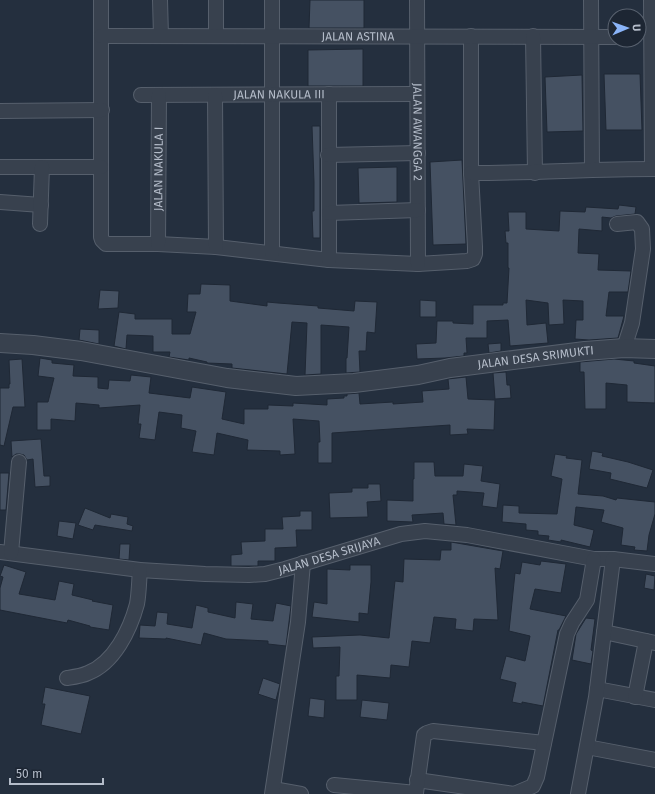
<svg xmlns="http://www.w3.org/2000/svg" width="655" height="794" font-family="'Fira Sans',sans-serif">
<style>
.building{fill:#455162;stroke:#1f2835}
.lines{fill:none;stroke-linecap:round;stroke-linejoin:round}
.minor-casing{stroke:#565f6c;stroke-width:16}
.tertiary-casing{stroke:#565f6c;stroke-width:20}
.minor{stroke:#38414e;stroke-width:14}
.tertiary{stroke:#38414e;stroke-width:18}
.labels{text-anchor:middle;dominant-baseline:central;stroke-width:3;stroke-linejoin:round;paint-order:stroke}
.street-label{font-size:12px;fill:#b4bcc9;stroke:#1d2633}
</style>
<rect width="100%" height="100%" fill="#242f3e"/>
<g class="building">
<path d="M310,0H364V28H309Z"/>
<path d="M363,49V86H308V50Z"/>
<path d="M604,74H640L642,130H606Z"/>
<path d="M582,75L583,131L547,132L545,77Z"/>
<path d="M312,126H320V238H313L312,211H314V182Z"/>
<path d="M462,160L466,244L433,245L430,162Z"/>
<path d="M397,167V202L359,203L358,168Z"/>
<path d="M619,205L636,207L635,214L616,216L611,218L602,217V231L579,229L578,253L599,254L598,270L631,271L628,292H609L606,316H624L618,338L589,340L575,339L576,320H583V301L563,300L564,324L549,325L548,303L526,300L527,325L546,323L548,343L510,346L508,320L487,321V338H466L467,353H464V356L445,358L417,359L416,344L436,343L437,321H453V323L473,324V305H503V303H507L509,268H508V243H506L505,231H509L508,212H526V229L559,231L560,211L585,212L586,207L618,209Z"/>
<path d="M201,284L230,285V301L267,306V302L278,303L318,306V308L354,311L355,301L377,302L375,333L367,332L366,351H359L360,372L346,373V358H347L349,327L321,325V374L305,375L307,323L292,322L287,374L232,368V364L207,363V362L189,358V360L169,357L170,352H153V336L127,335L126,349L114,346L119,312L135,314V319H172V334H190L196,312H187L188,294H200Z"/>
<path d="M100,290L119,291L118,308L98,309Z"/>
<path d="M420,300L436,301V317H420Z"/>
<path d="M80,329L99,330V344L79,340Z"/>
<path d="M501,343V351L489,353L488,344Z"/>
<path d="M40,358L52,360V363L74,365L73,376L98,377V388L108,389L109,380L130,381L131,375L151,377L149,393L190,398L192,387L226,392L222,419L244,424V409H268V405L293,406V403L327,405V399L344,398V396H347V394L359,393L360,404L393,402V404L423,402L422,391L449,389L448,379L466,377L468,399L495,400L494,430L467,429L468,434L450,435V425L332,433V463H318V442H320L319,421L293,419L295,454L280,455V451L247,450L248,440L217,433L214,455L192,452L196,431L181,428L182,415L159,412L155,440L139,438L141,424H138L140,405L99,408V405L76,403L75,421L51,419V430H37V402H48L54,378L38,376Z"/>
<path d="M22,359L25,407H13L4,446L0,445V388H9V384H10L9,360Z"/>
<path d="M614,359L634,361V363L655,366V403L627,402V385L606,383V409H585L584,372H580V362Z"/>
<path d="M506,372L507,385H510L511,398L495,399L493,373Z"/>
<path d="M41,439L44,476H50V486L35,487L33,459L27,460L24,455L20,454H16L12,457L11,441Z"/>
<path d="M592,451L603,453L602,456L628,462L653,470L647,488L610,479L611,473L589,469Z"/>
<path d="M555,454L567,456L566,458L582,460L578,494L603,496L616,500L617,498L655,502V514L649,535L647,551L634,550L635,547L621,545L623,528L601,522L604,510L576,507L574,525L594,530L590,547L561,540V542L548,540L549,536L538,535V531L526,530V524L502,522L503,505L519,506V513L557,514L562,479L551,476Z"/>
<path d="M414,462H434L435,476H463L464,464L483,466L481,481L500,484L497,508L482,506L484,493L457,491V495H453L456,525L444,524L443,513L412,515L413,522L387,521V500L413,501V479H414Z"/>
<path d="M0,473H9L6,510H0Z"/>
<path d="M368,484H380L381,501L367,502L368,517L330,518L329,493L352,492V488H368Z"/>
<path d="M85,508L110,518L111,514L128,517L127,524L133,526L132,531L95,525L93,530L78,525Z"/>
<path d="M300,511H312V530H296L297,547L275,548V561H258V566H231V555L242,554L241,542L265,541V529H283L282,517L300,516Z"/>
<path d="M59,521L76,523L73,539L57,536Z"/>
<path d="M451,542L503,551L500,569L495,568L498,620L474,619L473,631L455,629L456,619L434,617L430,643L412,641L409,667L391,665L390,678L357,675V700H336V676H339L340,647L313,648L312,637L360,635L389,638L395,581L403,582L404,559L440,560L441,550H451Z"/>
<path d="M120,544H130L129,560L119,559Z"/>
<path d="M541,561L566,564L561,593L535,589L530,609L566,616L559,630H558L543,706L522,702V704L512,702L516,683L500,679L506,656L525,661L530,636L509,631L515,573L520,574L522,562L540,565Z"/>
<path d="M4,565L26,572L19,594L55,600L59,581L74,584L72,595L93,600L92,601L113,605L109,630L90,627V626L68,620L67,623L0,610V588L3,577L0,576Z"/>
<path d="M350,565H371V582L368,614L359,613V622L312,617L314,602L327,604V569L350,570Z"/>
<path d="M646,574L655,576L654,590L644,588Z"/>
<path d="M236,602L253,604L251,619L273,621L276,603L291,606L286,646L268,644V641L226,639L204,633L201,645L166,638V639L139,638L140,625L155,626L157,612L168,613L167,624L192,628L196,605L208,608V612L235,618Z"/>
<path d="M586,618L595,619L591,650L593,651L591,664L572,660L576,634Z"/>
<path d="M263,678L280,684L276,700L258,694Z"/>
<path d="M45,687L90,696L81,734L41,725L45,704H42Z"/>
<path d="M310,698L325,700L324,718L308,716Z"/>
<path d="M362,700L389,703L387,720L360,717Z"/>
</g>
<g class="lines">
<g class="minor-casing">
<g id="minor">
<path d="M101,0V237L102,240L106,244H158L216,247L329,260L418,264L467,261L473,259L475,254V247L471,173V36"/>
<path d="M160,0L161,36"/>
<path d="M216,0V36"/>
<path d="M272,0V253"/>
<path id="s1" d="M417,0L418,264"/>
<path d="M591,0L592,170"/>
<path d="M651,0L652,169"/>
<path id="s2" d="M101,36L615,37"/>
<path d="M533,36L535,173"/>
<path d="M329,94V260"/>
<path id="s3" d="M141,95L417,94"/>
<path d="M215,95L216,247"/>
<path d="M0,111L102,110"/>
<path d="M328,155L418,153"/>
<path d="M0,167H101"/>
<path d="M471,173C533,173 594,169 655,169"/>
<path d="M0,202L41,205"/>
<path d="M329,213L418,210"/>
<path d="M40,224L42,167"/>
<path d="M617,224L637,222L642,229L643,249L632,323L624,348"/>
<path id="s4" d="M158,244L159,95"/>
<path id="s5" d="M0,552L140,570L205,574L249,575L265,574L285,569L401,534L425,531L467,535L594,559H613L655,564"/>
<path d="M11,553L19,462"/>
<path d="M604,632L655,643"/>
<path d="M67,678C74,677 82,676 88,673C114,663 130,630 137,604C139,593 139,581 140,570"/>
<path d="M597,689L655,700"/>
<path d="M635,697L646,641"/>
<path d="M587,747L655,760"/>
<path d="M417,780L514,794"/>
<path d="M334,785L416,793L424,735L427,733L433,731L544,743"/>
<path d="M273,789L301,794"/>
<path d="M272,794L298,622L303,563"/>
<path d="M514,794L533,786L537,777L567,634L572,623L587,600L594,559"/>
<path d="M578,794L596,697L613,559"/>
</g>
</g>
<g class="tertiary-casing">
<g id="tertiary">
<path id="s6" d="M0,343L33,345L81,351L227,378L296,386L354,383L418,375L450,368L585,351L624,348L655,349"/>
</g>
</g>
<use href="#minor" class="minor"/>
<use href="#tertiary" class="tertiary"/>
</g>
<g class="labels">
<g class="street-label">
<text stroke="none"><textPath href="#s2" startOffset="257">JALAN ASTINA</textPath></text>
<text stroke="none"><textPath href="#s3" startOffset="138">JALAN NAKULA III</textPath></text>
<text stroke="none"><textPath href="#s1" startOffset="132">JALAN AWANGGA 2</textPath></text>
<text stroke="none"><textPath href="#s4" startOffset="75">JALAN NAKULA I</textPath></text>
<text stroke="none"><textPath href="#s6" startOffset="541">JALAN DESA SRIMUKTI</textPath></text>
<text stroke="none"><textPath href="#s5" startOffset="333">JALAN DESA SRIJAYA</textPath></text>
</g>
</g>
<g transform="translate(627 28) rotate(88)"><circle r="19" fill="#1d2633" stroke="#59626f"/>
<path d="M0-3L7 15L0 10L-7 15Z" fill="#8ab4f8"/>
<text y="-6" font-size="11" font-weight="bold" text-anchor="middle" fill="#b4bcc9">U</text>
</g>
<path d="M10 778v6h93v-6" fill="none" stroke="#b4bcc9" stroke-width="2"/>
<text x="16" y="778" font-size="12" fill="#b4bcc9" stroke="#1d2633" stroke-width="3" paint-order="stroke">50 m</text>
</svg>
